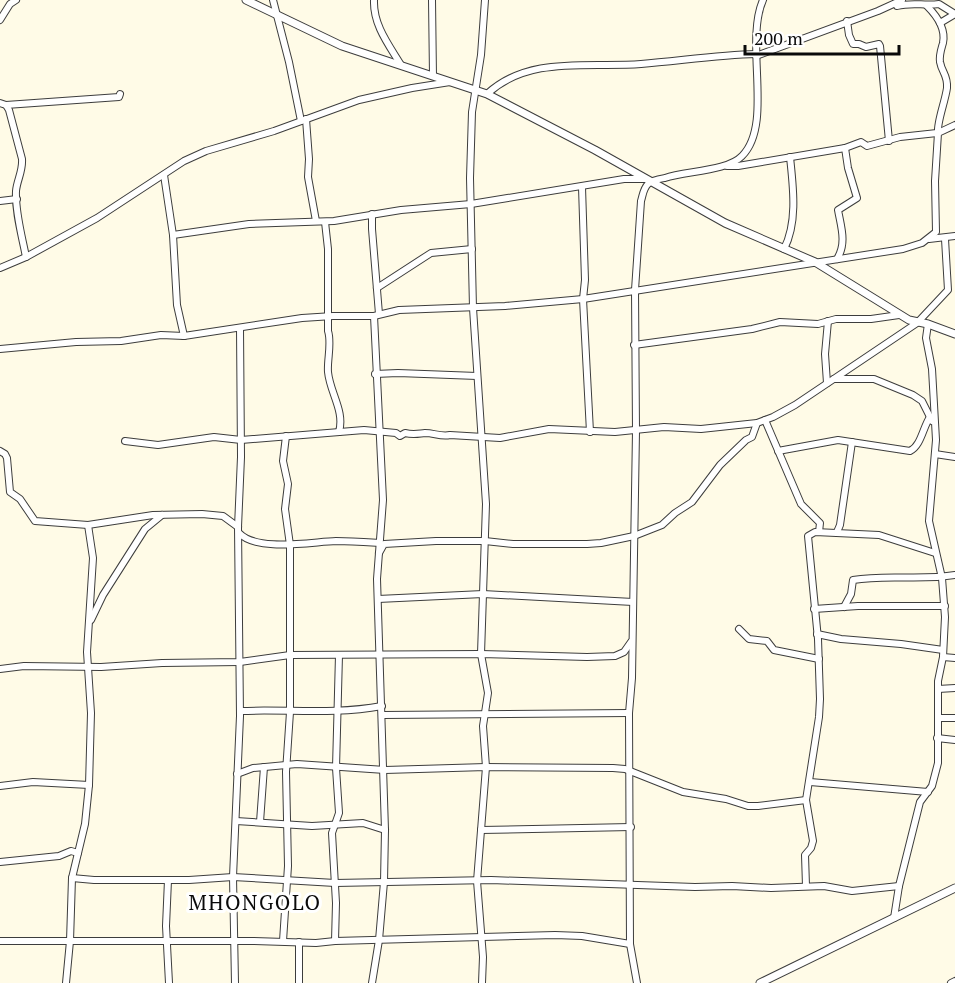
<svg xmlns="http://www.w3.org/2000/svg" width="955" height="983" font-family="'PT Serif',serif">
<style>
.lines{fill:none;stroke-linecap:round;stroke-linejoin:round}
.minor-casing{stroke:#3d3d3d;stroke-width:8}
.tertiary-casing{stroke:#3d3d3d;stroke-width:9}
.minor{stroke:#fff;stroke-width:6}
.tertiary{stroke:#fff;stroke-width:7}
.labels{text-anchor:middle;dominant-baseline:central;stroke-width:6;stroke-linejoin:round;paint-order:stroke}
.quarter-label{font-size:21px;letter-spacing:1.5px;fill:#0a0a0a;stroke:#fff}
</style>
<rect width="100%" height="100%" fill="#fffbe7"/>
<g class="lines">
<g class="minor-casing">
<g id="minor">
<path d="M273,0L289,62L301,121"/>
<path d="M374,0C373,25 389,45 401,65"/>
<path d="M432,0L433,76"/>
<path d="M897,6C912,2 924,6 939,4L955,14"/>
<path d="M927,6C937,16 946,29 943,43C941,50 939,55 940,62C942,73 948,75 947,88C945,102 937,122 938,132"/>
<path d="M0,20L10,4L16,0"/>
<path d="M847,21L849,35L853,44H859L866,47L879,44L880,46L889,141"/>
<path d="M940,23L955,14"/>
<path d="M756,56L878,11L902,0"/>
<path d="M487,94C529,55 589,68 641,64C679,61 718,55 756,54"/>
<path d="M0,103L6,105L9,110L22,159C23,171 17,180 16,191C15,212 22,236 26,257"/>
<path d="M6,105L119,97L120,94"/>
<path d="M306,119L309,159L308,177L316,221"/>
<path d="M727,166H738L845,148L861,142L867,146L900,137L937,133"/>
<path d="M164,175L173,235L177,305L184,336"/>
<path d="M582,187L585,280L583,299L590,432"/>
<path d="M0,201L17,199"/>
<path d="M372,214V229L379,314"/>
<path d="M325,222L328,249V331C332,343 327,360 328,372C330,393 345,411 339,432"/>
<path d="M173,235L249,224L334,221L401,210L471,204L624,179H645"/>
<path d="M929,239L955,236"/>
<path d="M784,249C798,222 793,186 790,157"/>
<path d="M837,259C847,243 841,227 838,210L857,198L848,168L845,148"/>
<path d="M0,268L26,257L97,218L184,161L206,151L274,131L359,100L412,88L450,82"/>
<path d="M377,288L431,253L472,249"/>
<path d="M634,345L752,329L780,322L818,324L836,319H871L899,315"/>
<path d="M0,349L76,342L121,341L161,335L184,336L302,318L333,316H374L399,310L505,306L583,299L903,249L922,243L936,232L935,181L938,133L955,125"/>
<path d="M375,374L398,373L477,376"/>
<path d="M834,379H874L913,395L922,401L932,421"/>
<path d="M827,383L825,354L828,321"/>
<path d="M765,420L801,504L820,523L819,532"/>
<path d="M125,441L158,445L214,437L241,440L364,430L396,433L400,436L405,433C413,435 416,434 425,433C434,433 441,437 450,435L500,438L549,429L615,432L664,427L701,429L757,423L773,417L795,405L917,323L948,290L945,239"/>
<path d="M0,451L5,454L7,458L10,492L20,499L35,521L88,525L153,515L202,514L223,516L238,527"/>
<path d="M778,451L838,440L910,451C921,446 923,427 930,417"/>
<path d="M935,454L955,457"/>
<path d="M837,532L840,525L852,442"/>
<path d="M239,533C257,552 310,542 336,541C350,541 364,542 379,543"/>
<path d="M379,553L384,544L436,541H485L513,544H587L601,543L634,536L662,525L675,513L692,502L720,465L746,440L752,437L757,423"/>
<path d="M378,599L483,594L633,602"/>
<path d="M844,607L851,594L853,580C887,574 921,581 955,575"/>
<path d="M814,609L858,606H945"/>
<path d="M91,620L103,595L145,529L162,515"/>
<path d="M739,629L749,639L767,641L774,650L819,659"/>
<path d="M817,634L841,639L901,644L943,650"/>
<path d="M943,657L955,658"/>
<path d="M0,669L24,666L101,667L162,663L240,662L290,655L481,654L587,657L615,656L624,652L631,642"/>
<path d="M938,689L955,688"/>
<path d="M240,711C289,709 333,715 382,706"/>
<path d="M382,715L629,713"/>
<path d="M938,718H955"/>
<path d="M937,738L955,740"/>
<path d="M237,774L253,768L297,764L385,770L486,767L613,768L625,769L683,792L726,799L748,806H758L806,800"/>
<path d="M810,782L928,792"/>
<path d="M0,786L33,782L89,785"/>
<path d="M236,821L312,826L363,823L385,830"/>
<path d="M260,822L264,767"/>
<path d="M481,830L631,827"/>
<path d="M0,862L59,856L71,851L78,853"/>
<path d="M72,878L94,880H189L233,877L335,883L491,880L695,887L732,886L771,888L824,886L852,891L899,886"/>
<path d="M168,880L166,926L169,983"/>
<path d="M806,886L805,855L811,848L813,841L806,800L819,717L820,699L818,639L808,536L815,532L879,535L935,553"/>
<path d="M894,918L899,886L920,802L932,786L938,763V681L943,657L945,617L942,578L929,521L936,440L932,369L926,338L928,324"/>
<path d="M0,941H253L316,943L335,941L555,935L582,936L630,944"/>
<path d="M283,941L288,866L286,772L290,712V545L285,509L288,484L283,461L286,436"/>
<path d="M335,941L336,903L332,833L339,813L336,768L339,655"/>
<path d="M299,942V983"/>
<path d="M66,983L70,941L72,878L85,824L89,785L91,713L87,652L93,558L88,525"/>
<path d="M235,983L233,877L240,716L238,527L241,457L240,328"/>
<path d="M372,983L379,940L384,882L385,830L377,579L383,500L374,316"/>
<path d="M482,983L483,957L477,881L486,767L483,726L488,693L481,654L486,504L473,308L470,178L472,112L481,55L485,0"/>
<path d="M637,983L630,944L629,713L632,678L636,431L635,290L641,201C643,195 643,189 648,184C652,180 659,179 665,178C686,171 728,171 742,156C774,124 744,43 763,0"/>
<path d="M951,983L955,981"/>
</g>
</g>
<g class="tertiary-casing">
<g id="tertiary">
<path d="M246,0L342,46L487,94L595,150L725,223L815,262L909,320L928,324L955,334"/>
<path d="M760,983L955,888"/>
</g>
</g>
<use href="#minor" class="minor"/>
<use href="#tertiary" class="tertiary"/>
</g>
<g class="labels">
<g class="quarter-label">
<text x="255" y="902">MHONGOLO</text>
</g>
</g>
<path d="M745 45v9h154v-9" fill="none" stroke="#0a0a0a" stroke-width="3"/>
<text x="754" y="45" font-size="18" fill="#0a0a0a" stroke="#ffffff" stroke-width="4.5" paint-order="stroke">200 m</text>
</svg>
